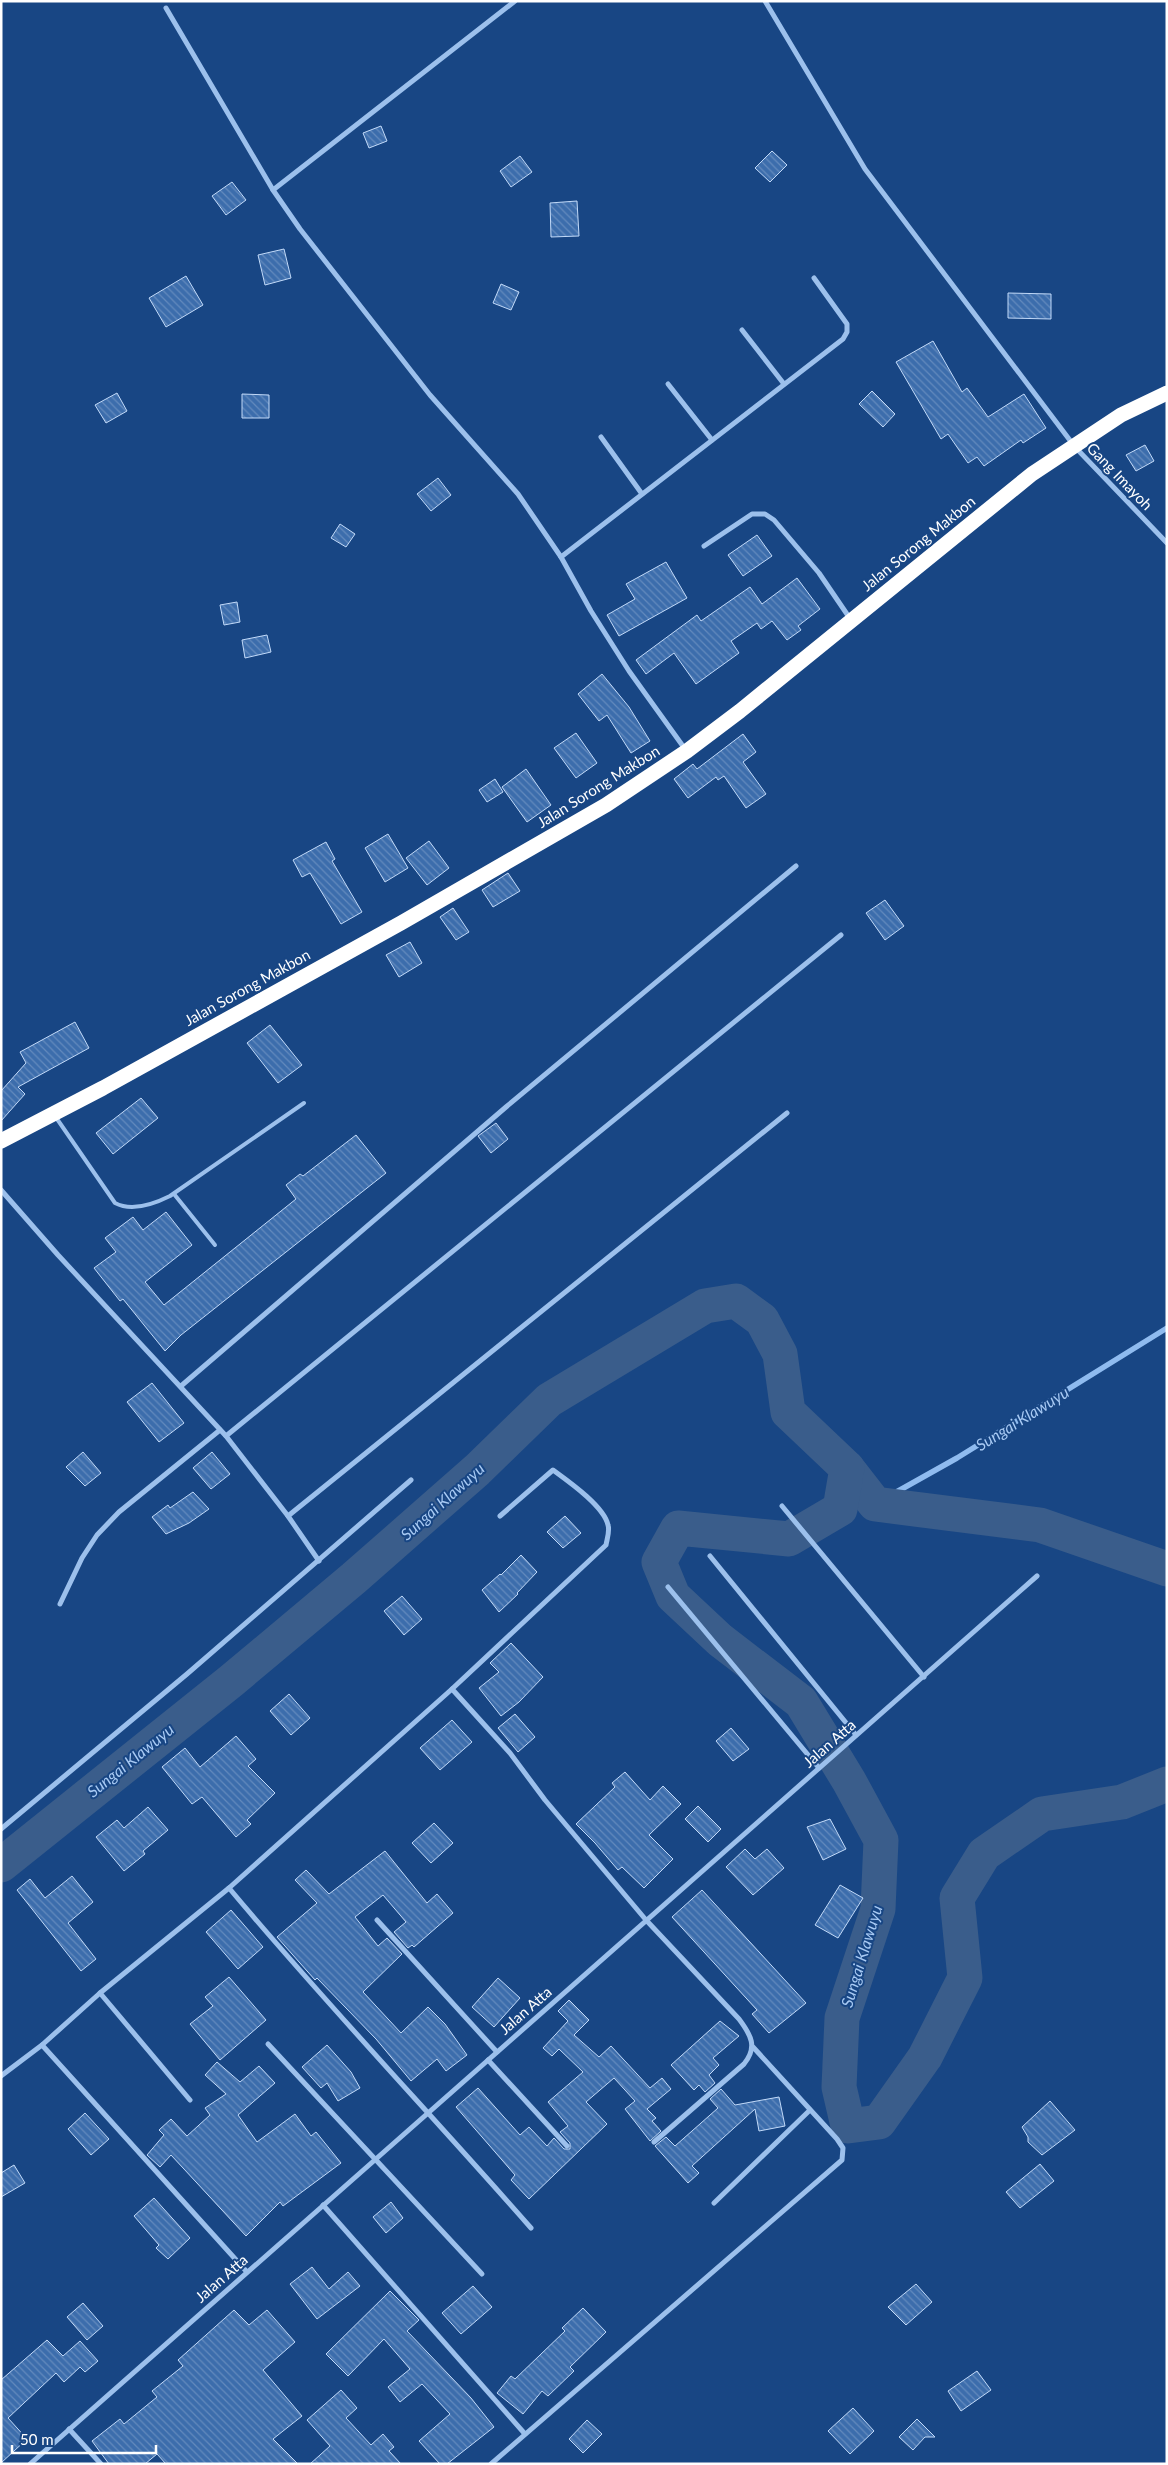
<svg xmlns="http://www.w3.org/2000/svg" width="1168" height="2465" font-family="Lato,sans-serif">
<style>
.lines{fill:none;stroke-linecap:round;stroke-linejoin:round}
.stream{stroke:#8fbbef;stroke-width:5.5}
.river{stroke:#3a5d8b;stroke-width:35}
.building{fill:url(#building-back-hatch);stroke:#c2daf9}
.lane{stroke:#9cc0ec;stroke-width:4}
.street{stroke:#9cc0ec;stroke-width:5}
.highway{stroke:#fff;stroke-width:15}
.labels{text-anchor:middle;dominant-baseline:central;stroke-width:4;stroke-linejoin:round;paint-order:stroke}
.street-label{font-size:15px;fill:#fff;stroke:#184684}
.water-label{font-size:16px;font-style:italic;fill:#a8caf4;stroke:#184684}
</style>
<defs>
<pattern id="building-back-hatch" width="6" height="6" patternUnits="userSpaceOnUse" patternTransform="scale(1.25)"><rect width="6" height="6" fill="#3c6dac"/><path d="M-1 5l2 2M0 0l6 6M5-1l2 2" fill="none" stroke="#638abd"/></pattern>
</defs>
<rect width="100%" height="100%" fill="#184684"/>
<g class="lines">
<path class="stream" d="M875,1504L957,1458L1167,1328"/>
<g class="river">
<path d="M847,1468L875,1504L1040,1525L1167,1569"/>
<path d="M1,1865L231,1681L354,1578L477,1470L549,1400L705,1306L736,1301L762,1320L780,1354L788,1412L847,1468L840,1509L789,1539L678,1528L659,1562L673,1596L720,1640L801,1702L849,1781L881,1840L878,1909L842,2018L839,2087L848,2126L879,2122L925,2057L965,1978L957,1898L984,1854L1042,1814L1122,1802L1167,1784"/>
</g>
</g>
<g class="building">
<path d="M381,126L387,141L369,148L363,133Z"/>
<path d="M772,151L787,165L770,182L755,168Z"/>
<path d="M520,156L532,172L511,187L500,171Z"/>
<path d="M232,182L246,200L226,215L212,196Z"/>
<path d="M577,201L579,236L551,237L550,203Z"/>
<path d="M284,249L291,278L265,285L258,255Z"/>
<path d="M186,276L203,305L166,327L149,298Z"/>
<path d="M501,284L519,292L511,310L493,303Z"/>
<path d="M1008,293L1051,294V319L1008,318Z"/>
<path d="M933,341L962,392L967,388L988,417L1024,394L1046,428L1023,443L1021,440L984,466L977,457L968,463L948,434L941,439L896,362Z"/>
<path d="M872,391L895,414L883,427L859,404Z"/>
<path d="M117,393L127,411L106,423L95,405Z"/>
<path d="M242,394L269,395V418H242Z"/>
<path d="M1145,445L1154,461L1136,471L1126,455Z"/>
<path d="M438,478L451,495L431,511L417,494Z"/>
<path d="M340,524L355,534L346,547L331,538Z"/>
<path d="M757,535L772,556L743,576L728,555Z"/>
<path d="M666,562L687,598L619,636L607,615L635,599L626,584Z"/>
<path d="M797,578L820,609L798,626L801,630L787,640L772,621L761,629L757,623L731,641L739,653L696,684L674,653L646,674L636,660L697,615L701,621L750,587L762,604Z"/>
<path d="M237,602L240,622L224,625L220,605Z"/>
<path d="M267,635L271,652L245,658L242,640Z"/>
<path d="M602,674L629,707L650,741L631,753L607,715L599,721L578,694Z"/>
<path d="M576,733L597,763L576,778L554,748Z"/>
<path d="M743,734L756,752L743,762L766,794L746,808L724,776L718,780L716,777L688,798L674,779L693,764L697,769Z"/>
<path d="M526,769L551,805L527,822L502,787Z"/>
<path d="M495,779L503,792L487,802L479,790Z"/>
<path d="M388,834L408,868L385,882L365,848Z"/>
<path d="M429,841L449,868L427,885L406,858Z"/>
<path d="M326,842L335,859L332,861L362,912L341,924L310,873L302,877L293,860Z"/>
<path d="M508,873L520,891L493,907L482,890Z"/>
<path d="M885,900L904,926L885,940L866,913Z"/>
<path d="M453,908L469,932L456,940L440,917Z"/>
<path d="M410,942L422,963L399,977L386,955Z"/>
<path d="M75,1022L89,1048L18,1087L25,1094L1,1121V1091L26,1063L20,1052Z"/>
<path d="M270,1025L302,1065L278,1083L247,1043Z"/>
<path d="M141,1098L158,1118L113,1154L96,1133Z"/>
<path d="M496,1123L508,1139L491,1153L478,1136Z"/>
<path d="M356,1135L386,1173L181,1335L165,1351L123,1299L120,1301L94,1268L116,1252L105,1238L133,1217L143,1230L166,1212L192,1245L145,1282L164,1305L296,1199L286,1185L300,1174L303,1176Z"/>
<path d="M152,1383L184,1423L159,1442L127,1402Z"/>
<path d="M83,1452L101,1473L85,1486L66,1467Z"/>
<path d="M212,1452L230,1474L211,1489L193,1468Z"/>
<path d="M193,1492L209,1509L189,1523L166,1534L152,1517L168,1505L170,1508Z"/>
<path d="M565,1516L581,1533L563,1548L547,1532Z"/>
<path d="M521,1555L537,1572L517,1593L518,1594L499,1612L482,1590L500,1574L501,1575Z"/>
<path d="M402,1596L422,1619L404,1635L384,1611Z"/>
<path d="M511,1643L543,1677L519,1702L501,1716L479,1688L499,1672L490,1663Z"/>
<path d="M289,1694L310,1718L291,1735L270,1711Z"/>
<path d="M515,1714L535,1737L518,1752L498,1728Z"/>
<path d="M452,1720L472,1742L440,1770L420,1748Z"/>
<path d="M731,1728L749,1749L733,1761L716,1741Z"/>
<path d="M236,1736L256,1759L248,1766L275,1793L247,1820L251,1824L236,1837L202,1797L192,1804L162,1767L185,1748L200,1767Z"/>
<path d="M625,1772L650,1800L663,1786L681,1804L649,1835L673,1859L644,1888L622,1867L618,1870L595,1843L576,1824L615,1787L612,1783Z"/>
<path d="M698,1806L721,1829L708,1842L685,1819Z"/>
<path d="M148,1807L168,1830L143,1851L145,1854L124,1871L96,1837L117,1820L124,1828Z"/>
<path d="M830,1819L846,1849L823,1860L807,1827Z"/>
<path d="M434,1823L453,1843L431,1863L412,1843Z"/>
<path d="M745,1849L755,1859L767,1849L784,1868L753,1895L726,1867Z"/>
<path d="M385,1851L427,1903L437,1894L453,1913L414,1947L412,1945L408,1948L394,1932L406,1922L383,1895L355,1917L378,1946L387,1938L402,1954L363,1992L401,2033L428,2007L445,2024L467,2055L446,2071L437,2059L411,2081L376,2039L317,1978L315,1980L277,1937L317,1903L295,1880L306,1870L329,1894Z"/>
<path d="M72,1876L93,1902L68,1923L96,1959L81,1971L17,1890L30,1879L45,1898Z"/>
<path d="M840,1885L863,1898L838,1938L815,1925Z"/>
<path d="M702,1890L806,2003L769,2033L752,2014L757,2010L672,1917Z"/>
<path d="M231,1910L263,1947L238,1969L206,1932Z"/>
<path d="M229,1977L266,2020L220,2060L190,2024L213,2006L205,1997Z"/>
<path d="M498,1978L520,1998L494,2027L472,2007Z"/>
<path d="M569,2000L589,2020L574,2035L599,2057L611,2046L650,2088L662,2078L671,2089L647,2109L656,2118L652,2121L661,2131L650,2141L625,2109L635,2101L614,2078L586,2102L607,2124L529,2199L511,2180L515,2175L456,2107L478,2088L520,2135L529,2127L547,2146L554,2138L564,2149H570V2143L560,2132L568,2126L548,2102L583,2072L559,2049L552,2056L543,2048L568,2021L558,2011Z"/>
<path d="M720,2021L739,2036L713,2058L719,2065L709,2075L715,2083L705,2092L699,2085L694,2090L671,2065Z"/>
<path d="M327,2045L351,2072L360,2088L338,2101L327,2083L321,2088L302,2067Z"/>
<path d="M217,2062L240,2082L259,2066L275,2083L238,2115L257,2142L295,2114L311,2136L316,2132L341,2163L283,2206L280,2202L246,2236L171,2155L160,2167L147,2155L164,2135L159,2130L171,2119L187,2136L210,2115L205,2108L226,2094L205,2075Z"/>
<path d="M721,2089L735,2105L779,2097L785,2126L759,2131L755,2109L692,2166L699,2173L688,2183L655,2146L666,2137L675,2146L718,2108L710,2099Z"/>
<path d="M1050,2101L1075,2130L1042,2155L1028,2142V2137L1022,2127Z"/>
<path d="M85,2113L109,2139L91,2155L68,2129Z"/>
<path d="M1040,2164L1054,2181L1020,2208L1006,2192Z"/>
<path d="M14,2165L25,2183L1,2197V2173Z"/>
<path d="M154,2198L190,2238L168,2259L156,2248L159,2245L134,2216Z"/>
<path d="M391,2202L403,2218L386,2233L373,2217Z"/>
<path d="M312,2267L329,2289L348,2272L360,2286L317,2319L290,2284Z"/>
<path d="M916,2284L932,2302L906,2325L888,2307Z"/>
<path d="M473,2286L492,2307L461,2334L442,2313Z"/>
<path d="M390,2291L419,2320L407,2331L471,2398L494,2427L447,2464H440L419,2441L450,2414L422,2384L400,2402L388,2387L410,2369L384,2339L348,2376L326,2354Z"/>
<path d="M83,2303L103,2326L87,2340L67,2317Z"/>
<path d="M583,2308L606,2332L570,2367L574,2371L548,2396L542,2391L523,2414L497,2393L511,2376L515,2379L565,2331L562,2328Z"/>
<path d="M234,2310L249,2325L267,2310L295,2342L263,2370L302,2416L273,2439L298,2464H166L157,2454L145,2464H109L92,2441L120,2419L124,2424L157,2397L152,2391L183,2366L178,2360Z"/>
<path d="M47,2340L63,2356L80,2341L98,2361L85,2372L80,2367L64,2382L56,2373L8,2418L27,2439L1,2463V2380Z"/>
<path d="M977,2371L991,2390L961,2411L948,2391Z"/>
<path d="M341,2390L357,2408L346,2418L371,2445L383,2434L394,2447L389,2451L401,2464H310L330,2446L307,2420Z"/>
<path d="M853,2408L874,2431L850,2454L828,2431Z"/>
<path d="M917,2419L935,2437H925L913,2450L899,2437Z"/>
<path d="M587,2420L602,2434L583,2453L569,2439Z"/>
</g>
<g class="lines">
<g class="lane">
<path d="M55,1116L115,1203C132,1212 154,1204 170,1196L304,1103"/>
<path d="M174,1194L215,1245"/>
</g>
<g class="street">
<path d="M765,1L865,169L1075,447L1167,543"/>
<path d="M166,8L273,190L300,229L430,395L518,494L561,557L591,611L629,671L685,749"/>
<path d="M273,190L515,1"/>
<path d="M742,330L784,384"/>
<path d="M668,384L712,440"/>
<path d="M601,437L642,494"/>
<path d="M704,546L752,514H765L774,520L819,573L851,620"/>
<path d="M561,557L843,339L847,332V324L814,278"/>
<path d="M1,1190L58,1255L226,1436L288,1516L319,1561"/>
<path d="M181,1386L506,1107L796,866"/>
<path d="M226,1436L841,935"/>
<path d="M782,1506L924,1677"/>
<path d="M288,1516L787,1113"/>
<path d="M500,1516L553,1470C568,1481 604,1506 608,1525C610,1531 607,1539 606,1545L452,1689L510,1753L545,1800L646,1920L739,2019C751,2035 758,2047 744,2064L654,2142"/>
<path d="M710,1556L856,1735"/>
<path d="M668,1587L819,1768"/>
<path d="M60,1604L82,1558L97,1535L119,1512L220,1430"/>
<path d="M1,1829L187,1674L411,1480"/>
<path d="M229,1888C326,2004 431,2114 531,2228"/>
<path d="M377,1920L497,2052"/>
<path d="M100,1993L229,1888L452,1689"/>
<path d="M268,2044L482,2274"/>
<path d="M42,2045L247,2272"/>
<path d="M488,2060L567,2146"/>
<path d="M1,2076L42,2045L100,1993L190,2100"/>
<path d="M714,2203L810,2110"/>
<path d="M323,2205L525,2434"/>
<path d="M69,2429L101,2464"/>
<path d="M30,2464L1037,1576"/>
<path d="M491,2464L842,2160L843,2148L837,2139L753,2047"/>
</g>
<path class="highway" d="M1,1141L103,1088L401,923L606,805L687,751L740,711L1032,474L1121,415L1167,393"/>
</g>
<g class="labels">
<g class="street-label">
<text transform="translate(1120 476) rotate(46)">Gang Imayoh</text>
<text transform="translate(918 543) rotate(-39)">Jalan Sorong Makbon</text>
<text transform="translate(598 786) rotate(-32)">Jalan Sorong Makbon</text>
<text transform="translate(247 987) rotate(-29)">Jalan Sorong Makbon</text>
<text transform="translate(829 1743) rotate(-41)">Jalan Atta</text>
<text transform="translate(525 2010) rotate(-41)">Jalan Atta</text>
<text transform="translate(221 2278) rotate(-41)">Jalan Atta</text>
</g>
<g class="water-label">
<text transform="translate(1022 1418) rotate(-32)">Sungai Klawuyu</text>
<text transform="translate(442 1501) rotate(-42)">Sungai Klawuyu</text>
<text transform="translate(130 1760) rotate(-39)">Sungai Klawuyu</text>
<text transform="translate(861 1956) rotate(-73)">Sungai Klawuyu</text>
</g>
</g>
<rect width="1168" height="2465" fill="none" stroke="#ffffff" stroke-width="5"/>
<path d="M12 2445v8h144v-8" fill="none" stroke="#ffffff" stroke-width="2.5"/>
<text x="20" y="2445" font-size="15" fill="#ffffff" stroke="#184684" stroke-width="4" paint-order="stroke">50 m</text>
</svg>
